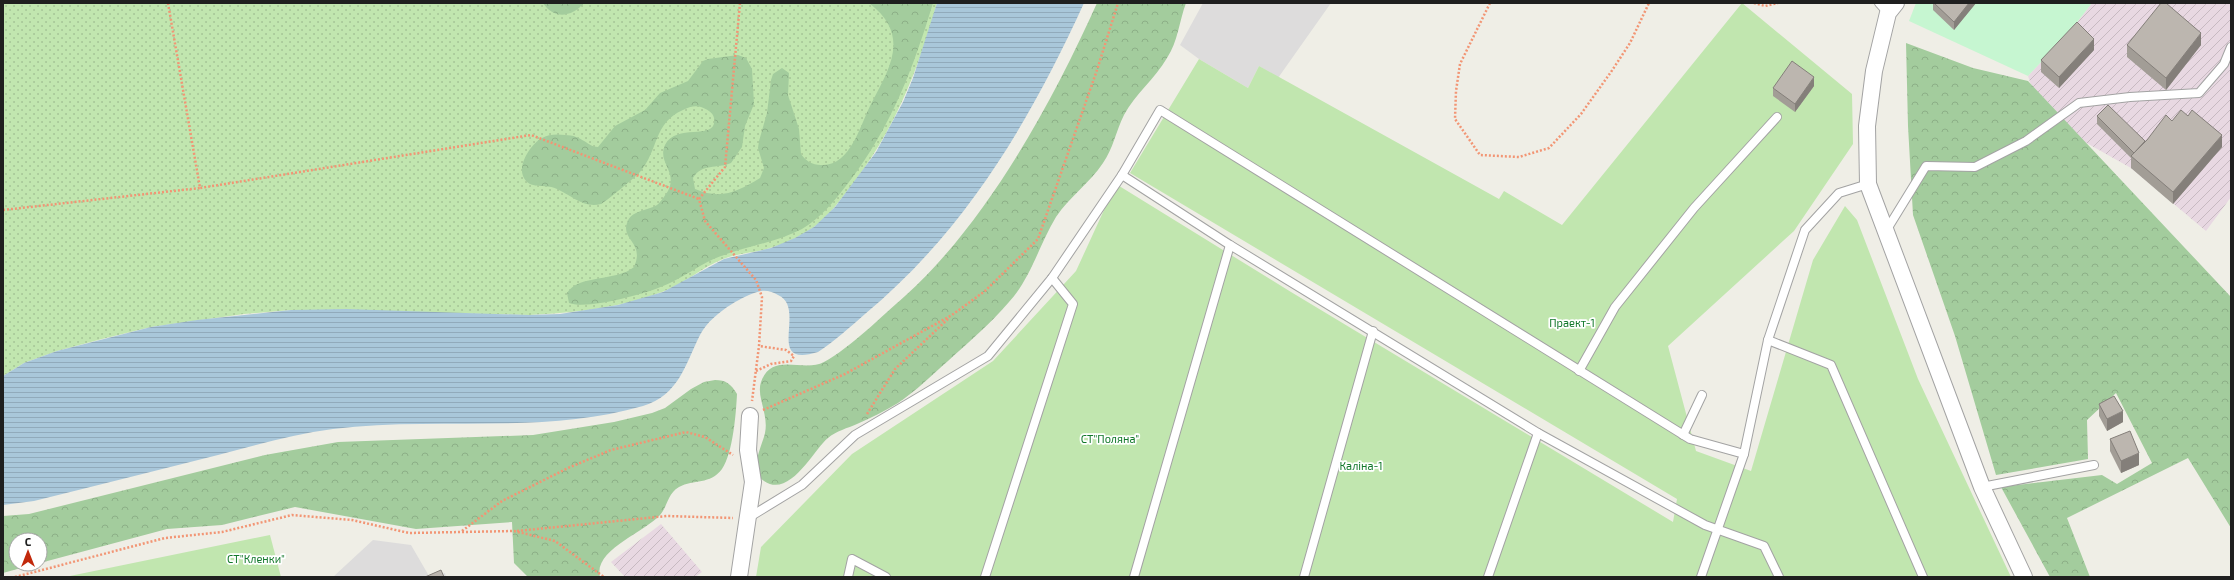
<svg xmlns="http://www.w3.org/2000/svg" width="2234" height="580" font-family="'Exo 2',sans-serif">
<style>
.residential{fill:#dddcdc}
.industrial{fill:url(#industrial-furrows)}
.grass{fill:url(#grass-dots)}
.forest{fill:url(#forest-crowns)}
.park{fill:#c6f6d1}
.garden{fill:#c1e6af}
.water{fill:url(#water-rules)}
.lines{fill:none;stroke-linecap:round;stroke-linejoin:round}
.lane-casing{stroke:#a3a3a3;stroke-width:10}
.street-casing{stroke:#a3a3a3;stroke-width:18}
.path{stroke:#f29574;stroke-width:2.5;stroke-dasharray:2 2;stroke-linecap:butt}
.lane{stroke:#fff;stroke-width:8}
.street{stroke:#fff;stroke-width:16}
.wall{fill:#a29d96}
.shaded-wall{fill:#847f7a}
.building{fill:#bcb6af;stroke:#847f7a}
.labels{text-anchor:middle;dominant-baseline:central;stroke-width:3.5;stroke-linejoin:round;paint-order:stroke}
.park-label{font-size:11px;fill:#12782b;stroke:#fff}
</style>
<defs>
<pattern id="industrial-furrows" width="10" height="10" patternUnits="userSpaceOnUse"><rect width="10" height="10" fill="#e8d8e2"/><path d="M-1 1l2-2M0 10L10 0M9 11l2-2" fill="none" stroke="#c7b9c1"/></pattern>
<pattern id="grass-dots" width="8" height="8" patternUnits="userSpaceOnUse"><rect width="8" height="8" fill="#c1e6af"/><path d="M2 2h.1M6 6h.1" fill="none" stroke="#a5c596" stroke-width="1.8" stroke-linecap="round"/></pattern>
<pattern id="forest-crowns" width="20" height="18" patternUnits="userSpaceOnUse"><rect width="20" height="18" fill="#a3cc9d"/><path d="M2 6a3 3 0 1 1 6 0M12 15a3 3 0 1 1 6 0" fill="none" stroke="#8caf87"/></pattern>
<pattern id="water-rules" width="6" height="5" patternUnits="userSpaceOnUse"><rect width="6" height="5" fill="#a9c7da"/><path d="M0 2.5h6" fill="none" stroke="#91aabb"/></pattern>
</defs>
<rect width="100%" height="100%" fill="#efeee6"/>
<g class="residential">
<path d="M1203,3H1331L1278,78L1259,66L1248,88L1199,59L1180,45Z"/>
<path d="M373,540L411,545L429,576L445,573L446,577H333Z"/>
</g>
<g class="industrial">
<path d="M2092,3H2231V197L2206,231L2131,168L2042,118L2028,76L2071,30Z"/>
<path d="M661,524L702,572L695,577H625L611,562Z"/>
</g>
<path class="grass" d="M3,3H937C918,71 893,134 848,190C838,203 827,218 814,227C801,236 785,244 770,248C755,253 738,253 723,259C701,268 684,284 662,292C621,308 573,313 529,315L291,310L244,314L151,327L102,339L57,351L24,363L3,376Z"/>
<g class="forest">
<path d="M543,3H584C572,17 554,20 543,3Z"/>
<path d="M869,3H933C913,69 891,127 849,182C835,200 821,218 802,229C769,246 732,247 700,266C688,273 676,281 663,286C645,294 587,310 569,303L567,293C579,274 616,282 634,267C645,243 621,240 627,223C631,210 647,211 657,205C661,202 665,195 668,191C678,171 657,163 665,145C676,122 718,142 714,118C713,112 706,109 701,107C695,105 689,107 683,110C653,123 659,150 640,172C637,176 604,203 601,204C584,209 571,195 557,189C545,183 529,191 523,176C518,164 531,144 542,138C548,134 558,134 565,135C582,135 588,147 598,147L615,126L645,110L660,93L688,81L703,61L708,59L738,55L746,58L752,69L754,104L745,126L742,147L731,163C717,169 702,163 693,178L695,189C721,200 737,192 760,178L764,168L758,148L759,141L767,113L771,80L773,74L782,68L789,73L788,95L799,129L801,154C806,161 812,165 821,165C850,167 860,126 870,106C889,69 912,36 869,3Z"/>
<path d="M1097,3H1186C1179,22 1178,41 1167,58C1155,79 1135,94 1124,115C1116,131 1113,149 1103,163C1090,183 1069,197 1056,217C1039,245 1031,278 1009,302C991,323 969,342 948,361C932,375 916,391 898,403C885,411 871,418 857,424C848,428 836,431 828,438C814,449 790,499 764,481C748,470 762,447 765,433C769,414 756,397 761,382C772,351 803,373 824,362C850,348 882,316 905,296C987,222 1052,103 1097,3Z"/>
<path d="M1906,43L1973,68L2028,81L2231,297V528L2188,458L2067,518L2090,577H2050L2001,487L2102,475L2117,484L2152,463L2116,393L2087,420L2088,459L1996,475L1955,336L1913,215L1908,126Z"/>
<path d="M715,380C726,380 731,384 737,394C736,414 733,453 722,469C710,485 694,479 679,487C667,494 668,506 660,515C645,532 593,550 600,577H528L514,563L512,522L416,529L295,507L222,525L167,529L40,563V540H16V564H35L3,573V516L29,514L265,455L338,442L533,435L614,422L652,413L665,408L691,389L704,382Z"/>
</g>
<path class="park" d="M1916,3H2092L2071,30L2028,76L1909,21Z"/>
<g class="garden">
<path d="M1742,3L1852,94L1853,144L1794,231L1668,346L1696,451L1751,471L1813,260L1845,206L1857,220L1918,379L2011,577H756L761,547L852,454L993,361L1076,271L1116,184L1291,292L1673,522L1677,499L1130,173L1199,59L1248,88L1259,66L1499,199L1504,191L1562,225Z"/>
<path d="M270,535L281,577H65Z"/>
</g>
<path class="water" d="M937,3H1084C1030,121 966,230 865,314C850,327 835,341 818,352C763,369 808,308 778,295C773,292 767,290 761,291C751,293 740,299 732,304C719,312 707,322 700,335C685,365 679,395 643,406C542,435 436,416 333,429C294,434 256,445 218,455C157,470 96,486 34,501L3,505V376L24,363L57,351L151,327L197,320L291,310L346,309L529,315L560,314L618,305L663,292L724,259L771,248L795,238L814,227L835,207L876,152L903,102L913,78Z"/>
<g class="lines">
<g class="lane-casing">
<g id="lane">
<path d="M1879,3L1888,13"/>
<path d="M1122,175L1230,245L1538,433L1705,525L1764,546L1779,577"/>
<path d="M1886,231L1926,166L1975,167L2026,141L2079,103L2130,97L2199,93L2224,64L2231,47"/>
<path d="M1768,340L1831,365L1923,577"/>
<path d="M1579,371L1615,307L1694,208L1777,117"/>
<path d="M1683,435L1702,395"/>
<path d="M1982,487L2094,465"/>
<path d="M748,518L802,485L855,435L988,356L1052,278L1122,175L1160,110L1690,439L1744,454"/>
<path d="M848,577L852,559L886,577"/>
<path d="M985,577L1073,304L1052,278"/>
<path d="M1134,577L1230,245"/>
<path d="M1304,577L1373,331"/>
<path d="M1488,577L1538,433"/>
<path d="M1701,577L1744,454L1768,340L1805,230L1839,193L1868,184"/>
</g>
</g>
<g class="street-casing">
<g id="street">
<path d="M1896,3L1888,13L1874,71L1867,126L1868,184L1982,487L2024,577"/>
<path d="M739,577L753,482L748,450L750,416"/>
</g>
</g>
<g class="path">
<path d="M168,3L200,188L531,135L699,199"/>
<path d="M740,3L725,167L699,199L705,221L756,280L762,297L759,346L752,401"/>
<path d="M1490,3L1460,64L1456,91L1455,119L1480,155L1519,157L1549,148L1581,114L1611,72L1630,43L1649,3"/>
<path d="M1754,3L1765,6L1778,3"/>
<path d="M3,210L200,188"/>
<path d="M756,371L771,364L791,361L794,356L786,350L759,346"/>
<path d="M763,410L845,374L952,315L985,291L1038,239L1097,70L1118,3"/>
<path d="M867,414L895,369L949,318"/>
<path d="M462,531L502,501L568,468L611,450L686,432L705,437L733,455"/>
<path d="M517,531L667,516L733,518"/>
<path d="M15,577L165,538L222,532L292,515L352,520L409,533L514,531L555,541L604,577"/>
</g>
<use href="#lane" class="lane"/>
<use href="#street" class="street"/>
</g>
<g class="wall">
<path d="M1933,3H1976L1954,30L1933,10Z"/>
<path d="M2127,45H2201L2166,90L2127,57Z"/>
<path d="M2094,50L2059,88L2041,72V60Z"/>
<path d="M1814,86L1795,112L1773,96V88Z"/>
<path d="M2097,116L2145,141L2172,121L2222,147L2173,204L2131,168V158L2097,124Z"/>
<path d="M2099,404L2123,422L2107,431L2099,416Z"/>
<path d="M2110,439L2139,465L2121,473L2110,451Z"/>
</g>
<g class="shaded-wall">
<path d="M1969,3H1976L1954,30V22Z"/>
<path d="M2201,33V45L2166,90V78Z"/>
<path d="M2094,39V50L2059,88V77Z"/>
<path d="M1814,77V86L1795,112V104Z"/>
<path d="M2222,135V147L2173,204V192Z"/>
<path d="M2123,411V422L2107,431V419Z"/>
<path d="M2139,453V465L2121,473V461Z"/>
</g>
<g class="building">
<path d="M1934,3H1969L1954,22Z"/>
<path d="M2161,3H2166L2201,33L2166,78L2127,45Z"/>
<path d="M2077,22L2094,39L2059,77L2041,60Z"/>
<path d="M1792,61L1814,77L1795,104L1773,88Z"/>
<path d="M2108,105L2145,141L2134,153L2097,116Z"/>
<path d="M2181,110L2188,116L2192,110L2222,135L2173,192L2131,156L2147,140L2166,115L2172,121Z"/>
<path d="M2114,396L2123,411L2107,419L2099,404Z"/>
<path d="M2130,431L2139,453L2121,461L2110,439Z"/>
<path d="M441,570L444,577H425Z"/>
</g>
<g class="labels">
<g class="park-label">
<text x="1572" y="322">Праект-1</text>
<text x="1110" y="438">СТ"Поляна"</text>
<text x="1361" y="465">Каліна-1</text>
<text x="256" y="558">СТ"Кленки"</text>
</g>
</g>
<rect width="2234" height="580" fill="none" stroke="#1f1f1f" stroke-width="8"/>
<g transform="translate(28 552)"><circle r="19" fill="#ffffff" stroke="#a5a5a5"/>
<path d="M0-3L7 15L0 10L-7 15Z" fill="#c2290c"/>
<text y="-6" font-size="11" font-weight="bold" text-anchor="middle" fill="#1f1f1f">С</text>
</g>
</svg>
